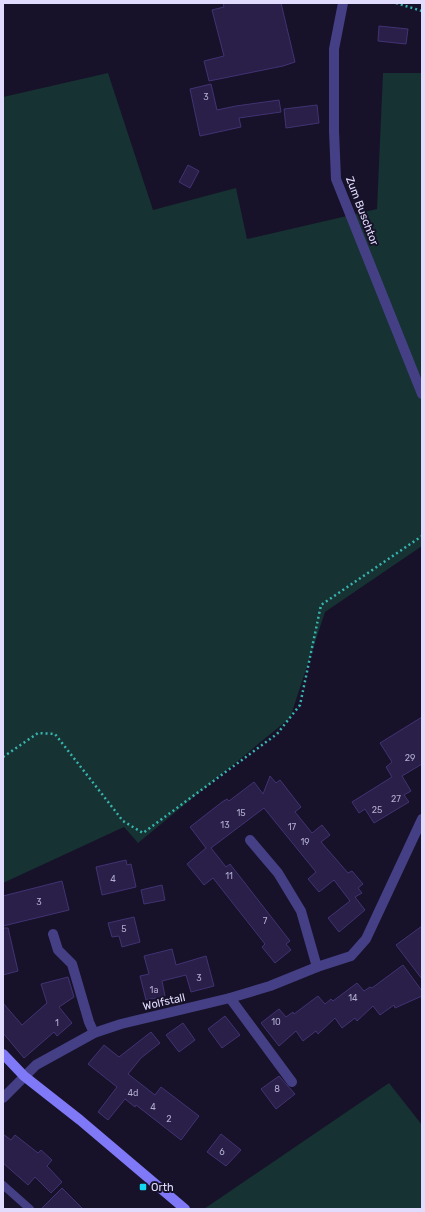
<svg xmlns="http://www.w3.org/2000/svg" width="425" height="1212" font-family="Rubik,sans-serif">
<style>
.green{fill:#163232}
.building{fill:#291f49;stroke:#413373}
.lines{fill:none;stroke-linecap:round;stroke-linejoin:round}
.path{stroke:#38b4b0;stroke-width:2.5;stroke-dasharray:2 3;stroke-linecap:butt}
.lane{stroke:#454085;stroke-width:8}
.street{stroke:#454085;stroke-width:10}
.secondary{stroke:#8079f7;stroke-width:10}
.poi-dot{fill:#15d5f0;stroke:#171229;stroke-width:1.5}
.labels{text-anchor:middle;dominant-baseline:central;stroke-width:4;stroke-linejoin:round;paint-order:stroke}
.number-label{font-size:9px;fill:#b3add0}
.street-label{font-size:11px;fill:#e1dcfd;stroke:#171229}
.poi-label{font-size:11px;fill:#e1dcfd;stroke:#171229;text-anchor:start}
</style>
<rect width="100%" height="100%" fill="#171229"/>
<g class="green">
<path d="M108,73L153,210L236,188L247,239L377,209L383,73H422V546L325,612L290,718L138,843L124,827L3,883V97Z"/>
<path d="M389,1083L422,1125V1209H204Z"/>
</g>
<g class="building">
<path d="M223,3H281L295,62L283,66L209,81L204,61L224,56L212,10L224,7Z"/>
<path d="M379,26L408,29L406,44L378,41Z"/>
<path d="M211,84L217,110L236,106L279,100L281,112L239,118L241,127L200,136L190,89Z"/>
<path d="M317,105L319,123L286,128L284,109Z"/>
<path d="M188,165L199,171L190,188L179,182Z"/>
<path d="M422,717V764L402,776L411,791L404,795L409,802L374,823L365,809L359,813L352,802L392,777L386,767L392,762L380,743Z"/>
<path d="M270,776L276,783L280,780L301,807L295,812L312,833L322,825L330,835L321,842L348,873L352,871L363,884L358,888L362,893L355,897L365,910L339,932L328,918L350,901L334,880L319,892L308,879L316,872L264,808L211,848L226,867L230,864L290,941L286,944L291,950L275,963L262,947L265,944L213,878L204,885L187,864L206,848L190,827L222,802L227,799L229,801L254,782L263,794Z"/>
<path d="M126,860L127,865L131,864L136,887L102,895L96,867Z"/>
<path d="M62,881L69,910L3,926V896Z"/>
<path d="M162,885L165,900L144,904L141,890Z"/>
<path d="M134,917L140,942L122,947L119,936L112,937L108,923Z"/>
<path d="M422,926V979L396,945Z"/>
<path d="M3,928H8L18,971L3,975Z"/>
<path d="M172,949L176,965L206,956L214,986L191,992L186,975L162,981L165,996L146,1000L140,976L149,974L144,956Z"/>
<path d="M403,965L422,991V996L395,1008L394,1005L380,1015L373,1006L357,1021L355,1018L342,1028L335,1018L318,1034L316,1031L303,1041L296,1031L279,1046L261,1023L279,1009L286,1017L293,1012L294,1014L318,996L325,1004L331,999L333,1001L357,983L364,991L370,987L372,988Z"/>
<path d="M68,977L74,997L59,1007L72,1023L57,1036L54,1032L24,1058L3,1033V1003L22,1025L47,1003L41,984Z"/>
<path d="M225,1016L240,1035L222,1048L208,1029Z"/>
<path d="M183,1023L195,1040L179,1052L166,1035Z"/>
<path d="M151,1032L160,1043L141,1058L128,1074L155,1095L161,1087L199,1116L181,1140L136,1105L135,1107L125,1099L108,1120L98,1112L117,1087L88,1064L104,1045L119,1057Z"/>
<path d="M279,1076L295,1094L276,1109L261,1089Z"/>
<path d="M3,1134L11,1140L15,1135L38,1153L41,1150L52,1160L47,1166L62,1182L51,1193L35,1177L28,1185L3,1163Z"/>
<path d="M221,1134L241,1150L226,1166L207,1152Z"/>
<path d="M62,1188L83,1209H41Z"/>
</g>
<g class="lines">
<g class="path">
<path d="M396,3L422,11"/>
<path d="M3,757L38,733L55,734L123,821L143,833L277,734L300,705L321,605L422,536"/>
</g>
<path class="lane" d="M3,1185L30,1209"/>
<g class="street">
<path d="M343,3L334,49V131L336,179L422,394"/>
<path d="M250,840L278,873L301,911L317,967"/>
<path d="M53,934L58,950L72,964L89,1022L94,1033"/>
<path d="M230,998L292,1082"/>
<path d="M3,1098L36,1065L94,1033L121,1024L230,998L270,986L317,967L351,956L366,939L422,819"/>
</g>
<path class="secondary" d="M3,1054L24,1076L80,1120L185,1209"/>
</g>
<rect class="poi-dot" x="139" y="1183" width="8" height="8" rx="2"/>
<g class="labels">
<g class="number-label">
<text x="206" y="97">3</text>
<text x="410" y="758">29</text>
<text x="396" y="799">27</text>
<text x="377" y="810">25</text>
<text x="241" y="813">15</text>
<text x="225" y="825">13</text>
<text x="292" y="827">17</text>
<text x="305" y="842">19</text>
<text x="229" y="876">11</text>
<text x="113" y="879">4</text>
<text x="39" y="902">3</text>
<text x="265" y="921">7</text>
<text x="124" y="929">5</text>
<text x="199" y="978">3</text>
<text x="154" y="990">1a</text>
<text x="353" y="998">14</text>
<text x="276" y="1022">10</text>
<text x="57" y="1023">1</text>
<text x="277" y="1089">8</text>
<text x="133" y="1093">4d</text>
<text x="153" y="1107">4</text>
<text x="169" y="1119">2</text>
<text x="222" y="1152">6</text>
</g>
<g class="street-label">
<text transform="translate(362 211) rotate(69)">Zum Buschtor</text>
<text transform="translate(164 1002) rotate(-13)">Wolfstall</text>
</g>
<g class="poi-label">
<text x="151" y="1187">Orth</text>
</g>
</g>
<rect width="425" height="1212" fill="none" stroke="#e1dcfd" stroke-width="8"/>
</svg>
